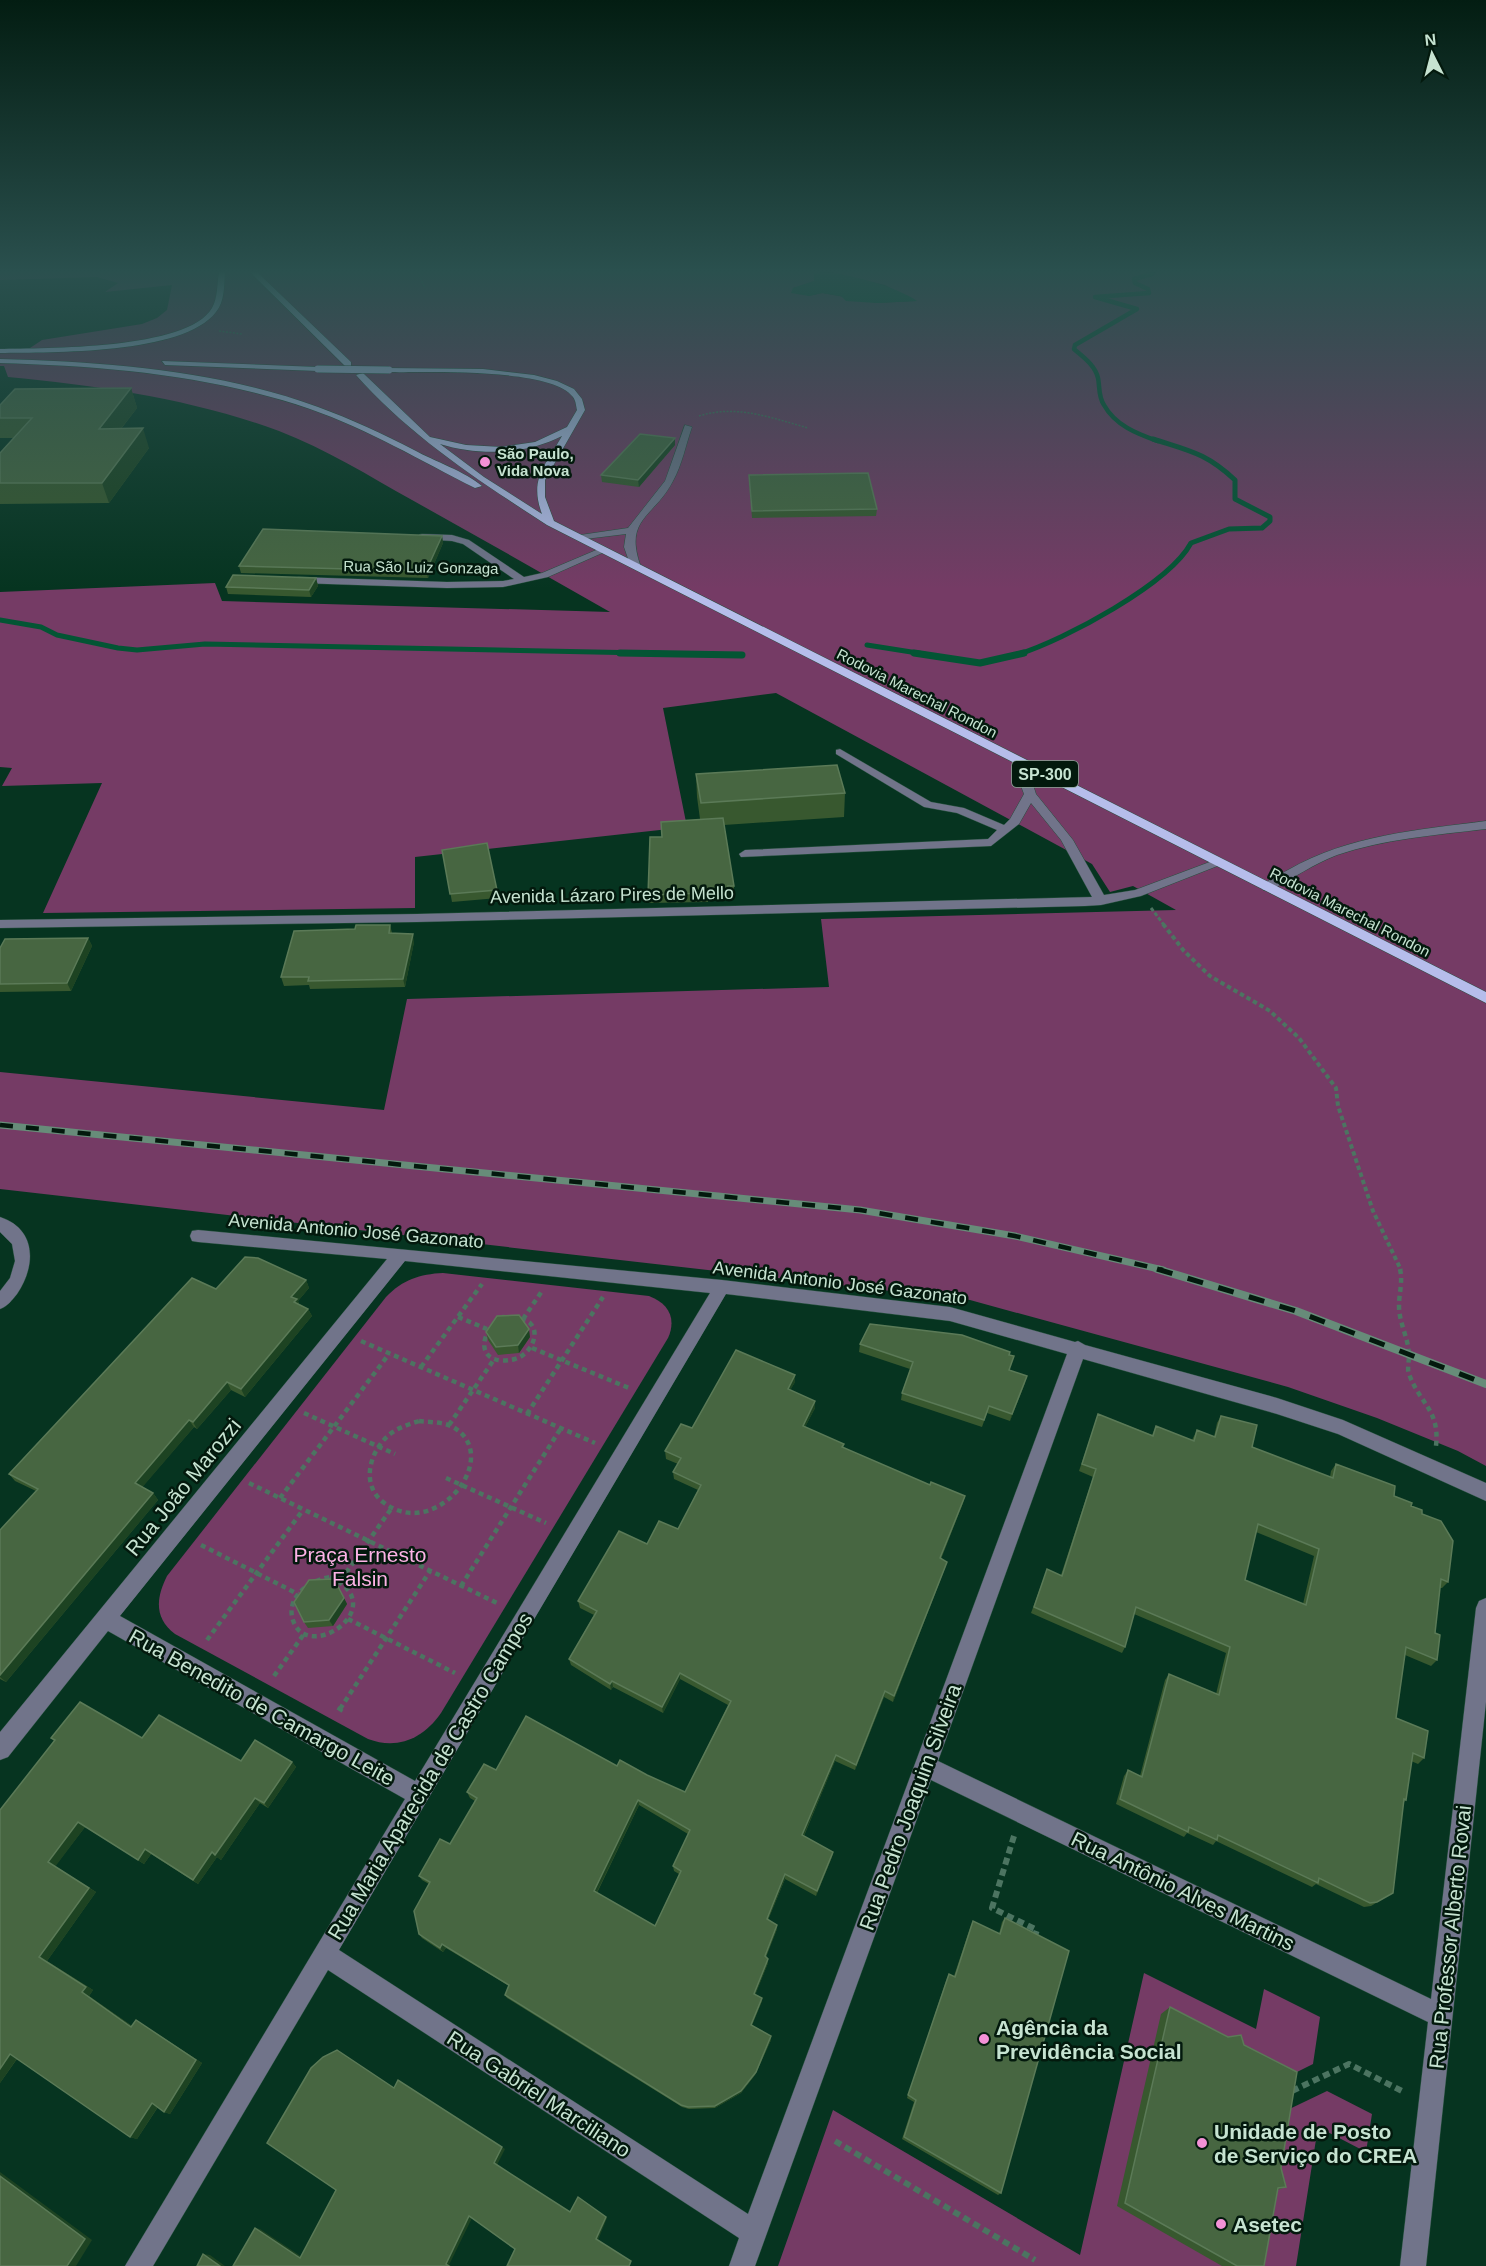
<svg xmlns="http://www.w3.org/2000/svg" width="1486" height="2266" font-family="Helvetica,sans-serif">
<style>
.green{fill:#753b65}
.water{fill:#035534}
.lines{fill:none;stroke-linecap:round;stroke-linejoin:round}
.stream-far2{stroke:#035534;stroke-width:4.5}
.stream-far1{stroke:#035534;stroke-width:5}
.stream{stroke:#035534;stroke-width:7}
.minor-casing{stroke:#25503c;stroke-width:1}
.major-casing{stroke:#25503c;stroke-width:1}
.path-far4{stroke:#4c7461;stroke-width:1.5;stroke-dasharray:2 1.5;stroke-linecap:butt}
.path-far3{stroke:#4c7461;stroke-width:3;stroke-dasharray:4 2;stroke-linecap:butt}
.path-far2{stroke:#4c7461;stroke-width:4;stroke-dasharray:4.5 3;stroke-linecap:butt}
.path-far1{stroke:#4c7461;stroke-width:4.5;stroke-dasharray:5 4;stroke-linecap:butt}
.path{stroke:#4c7461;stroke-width:6;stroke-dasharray:7 4.5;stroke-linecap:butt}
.minor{fill:#71748a;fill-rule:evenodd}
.major{fill:#b6bdeb;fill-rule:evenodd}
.rail-far1-casing{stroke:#678c79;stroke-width:7}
.rail-casing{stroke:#678c79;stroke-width:8}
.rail-far1{stroke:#03190d;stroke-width:4.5;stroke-dasharray:13;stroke-linecap:butt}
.rail{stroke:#03190d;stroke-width:5;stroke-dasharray:16;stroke-linecap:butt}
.major-bridge-casing{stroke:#25503c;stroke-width:8;stroke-linecap:butt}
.major-bridge{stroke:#b6bdeb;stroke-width:7}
.wall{fill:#38582f;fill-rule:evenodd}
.shaded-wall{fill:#1d4322}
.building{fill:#476641;stroke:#5b7a57;stroke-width:1.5;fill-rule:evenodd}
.poi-dot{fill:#f391d6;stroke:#03190d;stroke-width:2}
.labels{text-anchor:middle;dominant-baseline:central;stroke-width:5;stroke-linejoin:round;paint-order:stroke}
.far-poi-label{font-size:15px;font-weight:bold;fill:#c6e3d1;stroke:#03190d;text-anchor:start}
.far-street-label{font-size:15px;fill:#c6e3d1;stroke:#03190d}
.shield{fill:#03190d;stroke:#8ca696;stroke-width:1.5}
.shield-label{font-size:16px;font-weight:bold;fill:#c6e3d1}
.street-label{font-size:18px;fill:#c6e3d1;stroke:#03190d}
.near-street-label{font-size:21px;fill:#c6e3d1;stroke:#03190d}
.near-park-label{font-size:21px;fill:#fcb2e5;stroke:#03190d}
.near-poi-label{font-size:21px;font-weight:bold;fill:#c6e3d1;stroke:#03190d;text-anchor:start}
</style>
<rect width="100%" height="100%" fill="#063420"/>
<g class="green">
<path d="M0,272H820L814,274V281L793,288L809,296L822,293L877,303L916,301L885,285L832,272H1147L1137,280L1153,276L1156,272H1486V1466L1458,1451L1377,1418L1288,1387L970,1300L0,1189V1072L384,1110L407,999L829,987L821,919L1176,910L1133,886L1110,892L1092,864L776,693L663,708L687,827L415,857V908L43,913L102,783L2,786L12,768L0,767V592L215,583L222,601L610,612C544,574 478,537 412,500C369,476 326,449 279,431C192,399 101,386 8,377L4,366H0V353L24,352L42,340L142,324L157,318L167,310L172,285L105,292L118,283L97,277L0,280Z"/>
<path d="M443,1273L649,1296C668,1303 677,1318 668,1338L441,1713C423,1739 397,1750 368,1739L175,1634C154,1618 156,1598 167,1576L386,1297C402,1280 420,1274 443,1273Z"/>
<path d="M1144,1973L1256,2029L1264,1989L1320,2017L1313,2064L1285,2078L1223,2266H778L833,2110L1080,2255Z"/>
<path d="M1327,2091L1372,2114L1366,2152L1318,2127L1296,2266H1253L1279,2114Z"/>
</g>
<path class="water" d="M820,272C843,272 898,287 917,301L877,303L846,301L841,296L822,293L809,296L791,293L793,288L814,281V273Z"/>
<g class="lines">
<path class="stream-far2" d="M1151,272V274L1134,279L1135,283L1148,289L1149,293L1095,297L1137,309L1075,345L1074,349C1083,357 1095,365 1098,378C1100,387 1098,396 1104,405C1115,425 1137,434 1158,441"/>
<g class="stream-far1">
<path d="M0,620L41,627L57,635L118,648L137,650L205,644L693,654"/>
<path d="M867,645L924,654"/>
<path d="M1019,654C1064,640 1169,584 1191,543L1229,529L1262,528L1270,521V517L1235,499V480C1206,453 1190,451 1153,439"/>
</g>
<g class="stream">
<path d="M620,653L742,655"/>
<path d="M914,653L980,663L1024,653"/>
</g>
<g class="minor-casing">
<g id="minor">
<path d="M685,425L692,427C686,444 682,465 673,481C654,518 623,518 641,567L639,569L631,567L624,547L626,534L577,540L576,538L580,535L628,528L665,481Z"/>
<path d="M422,534L452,535L469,540L524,577L542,573L601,548L609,550L548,577L503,587L447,588L298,583L293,580L298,577L447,582L503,581L514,579L463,544L452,541L419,539V535Z"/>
<path d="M840,749L931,802L964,808L1004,825L1010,819L1024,794L1017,775L1015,762L1021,759L1025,760L1036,794L1073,840L1104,895L1135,890L1215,860H1223L1225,863L1141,896L1101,905L1085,906L417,922L0,928V920L417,914L1092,897L1061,840L1031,803L1019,824L991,846L741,857L739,854L745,850L988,839L997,830L957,813L924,807L836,754V750Z"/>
<path d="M1486,821V829C1436,835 1384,839 1337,855C1314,864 1293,878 1271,890H1263L1261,887C1267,880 1279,875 1288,870C1349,835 1418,830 1486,821Z"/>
<path d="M0,1217C37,1229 36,1266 17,1294C12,1300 8,1306 0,1309V1291L10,1278L15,1261L12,1244L0,1232Z"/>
<path d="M198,1230L722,1280L950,1307L1075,1342L1078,1341L1085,1345L1277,1398L1343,1420L1486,1483V1501L1338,1434L1277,1414L1083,1359L938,1761L1431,1999L1476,1608L1479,1601L1486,1598V1702L1426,2266H1400L1428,2022L931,1780L755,2266H729L739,2238L328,1970L153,2266H125L405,1799L108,1631L8,1757L0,1760V1732L387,1259L198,1242L192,1241L190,1236L192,1231ZM405,1261L710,1293L415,1781L120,1616ZM726,1294L950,1321L1067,1354L748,2214L339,1950Z"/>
</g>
</g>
<g class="major-casing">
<g id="major">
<path d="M219,272H225C224,285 225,301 216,312C183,355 51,352 0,353V349C44,348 188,350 212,308C218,298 217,283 219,272Z"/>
<path d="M250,272H257L351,362V366H345Z"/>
<path d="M0,359C107,362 216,370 318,407C351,419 383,434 414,450C434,461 466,472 482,486L475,488C421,461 368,429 310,409C210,375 105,366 0,363Z"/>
<path d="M162,361L318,367L322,369L318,371L165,365Z"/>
<path d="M386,368L483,369L534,375L557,381L574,389L582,399L585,410L545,480V497L554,521L1486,992V1003L547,525C479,481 410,436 356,375L363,373L430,437L466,445L502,447L535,442L567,427L577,410C576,406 576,401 573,397C551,367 426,373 389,372ZM562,436C545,466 529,479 542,514L484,477L440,444C479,456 525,455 562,436Z"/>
</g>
</g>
<g class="path-far4">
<path d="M417,272L425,288"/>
<path d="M219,331L242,334"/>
<path d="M699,416C736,404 772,418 808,428"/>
</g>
<path class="path-far3" d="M1151,908L1164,925"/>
<path class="path-far2" d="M1163,924L1184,951L1210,976L1270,1011L1299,1038L1336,1088L1338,1106L1373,1211L1401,1270"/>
<g class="path-far1">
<path d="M1400,1269C1403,1282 1399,1293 1399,1306C1399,1323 1409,1339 1409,1356C1409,1362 1407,1369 1409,1374C1420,1404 1440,1410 1436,1446"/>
<path d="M458,1317L487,1329"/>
<path d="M503,1317C512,1318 522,1317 530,1323C542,1335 528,1356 515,1359C479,1368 474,1336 503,1317Z"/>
<path d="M523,1319L542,1291"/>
<path d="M361,1341L595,1443"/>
<path d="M532,1348L629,1388"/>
<path d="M421,1367L482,1284"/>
<path d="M304,1413L395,1454"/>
<path d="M527,1414L603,1297"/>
<path d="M419,1421C428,1422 442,1422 451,1426C506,1454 436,1544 383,1502C360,1484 370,1450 390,1434C398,1428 409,1424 419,1421Z"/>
<path d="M449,1425L495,1358"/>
<path d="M446,1478L546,1523"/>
<path d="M249,1483L497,1603"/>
<path d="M280,1498L389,1354"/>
<path d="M201,1545L298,1594"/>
<path d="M330,1577C391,1605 314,1660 295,1625C282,1600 308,1580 330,1577Z"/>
<path d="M341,1580L391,1509"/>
<path d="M461,1586L561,1428"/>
<path d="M348,1619L455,1673"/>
<path d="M207,1640L303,1510"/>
<path d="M274,1676L304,1634"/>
<path d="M340,1709L430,1571"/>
</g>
<g class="path">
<path d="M339,1711L341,1708"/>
<path d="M1014,1836L992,1908L1037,1930L1034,1938"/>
<path d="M1292,2091L1349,2064L1404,2092"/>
<path d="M835,2141L1035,2260"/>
</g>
<use href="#minor" class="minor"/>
<use href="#major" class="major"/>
<g class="rail-far1-casing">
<path id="rail-far1" d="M0,1125L860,1210L1015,1236L1163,1270"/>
</g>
<g class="rail-casing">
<path id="rail" d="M1157,1269L1296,1311L1486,1384"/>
</g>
<use href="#rail-far1" class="rail-far1"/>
<use href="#rail" class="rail"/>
<g class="major-bridge-casing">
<path id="major-bridge" d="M318,369L389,370"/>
</g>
<use href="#major-bridge" class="major-bridge"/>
</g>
<g class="wall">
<path d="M131,388L137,408L121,429L149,448L109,503L0,504V453L14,438H0V405Z"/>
<path d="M675,445L639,487L602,482L601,475Z"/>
<path d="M749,475L877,509L876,516L752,518Z"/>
<path d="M442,536L443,543L428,578L241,573L239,566Z"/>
<path d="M316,578L318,586L311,597L228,594L226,587Z"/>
<path d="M696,774L845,793L844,817L724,825L734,886V894H729V898L708,899V902L649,903L648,895L662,837L700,819L697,797Z"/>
<path d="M487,843L498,898L452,902L442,850Z"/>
<path d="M390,925L392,933L414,942L405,987L310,989L309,985L284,986L281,977L355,929Z"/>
<path d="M88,938L92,946L71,991L0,992V948Z"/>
<path d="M306,1280L309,1288L298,1301L299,1304L308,1309L312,1316L245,1397L231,1390L197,1429L194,1427L142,1487L153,1493L158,1500L6,1682L0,1679V1530L36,1491L15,1481L9,1474L216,1289Z"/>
<path d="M486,1332L530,1337L519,1353L498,1355L488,1340Z"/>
<path d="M860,1344L1009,1355L1010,1370L1025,1383L1010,1421L987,1413L982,1427L901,1400L902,1393L910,1369L859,1352Z"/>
<path d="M795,1382L790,1390L815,1408L805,1427L844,1444L843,1448L930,1485L965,1496L963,1503L941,1559L947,1562L945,1568L893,1702L884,1697L855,1770L835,1761L804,1836L833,1852L832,1857L816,1896L785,1879L768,1920L777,1925V1929L766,1957L768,1963L755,1995L762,2001L752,2025L771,2036V2040L755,2075L741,2093L715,2108L689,2109L682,2107L507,1998L505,1995L509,1986L446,1948L443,1952L422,1938L419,1934L429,1884L422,1880L419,1876L450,1844L475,1801L470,1798L467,1792L496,1770L617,1766L647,1775L685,1792L728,1705L680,1679L663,1713L613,1687L611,1690L571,1665L569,1659L594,1615L580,1608L578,1601L647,1544L678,1529L698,1490L674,1479L673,1472L678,1464L666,1459L665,1451L692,1428ZM639,1805L688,1834L673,1866L674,1871L679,1874L655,1926L597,1893Z"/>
<path d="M1098,1414L1152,1435L1156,1426L1192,1440L1197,1430L1214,1437L1217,1423L1221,1416L1252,1447L1330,1477L1331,1471L1336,1464L1394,1496L1411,1506L1422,1514L1448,1582L1442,1588H1440L1435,1633L1437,1660L1431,1666L1405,1655L1396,1718L1424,1758L1418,1764L1411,1761L1406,1800L1404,1802L1386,1897L1371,1906L1364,1907L1316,1884L1312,1887L1216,1841L1213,1845L1187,1833L1184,1837L1116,1804L1124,1776L1128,1770L1140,1776L1165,1680L1169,1674L1216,1694L1226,1653L1134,1614L1125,1647L1122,1653L1031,1613L1047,1569L1061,1575L1093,1477L1079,1471ZM1256,1532L1314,1556L1303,1604L1245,1580Z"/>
<path d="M334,1579L347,1604L333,1626L308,1628L304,1622Z"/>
<path d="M51,1738H142L241,1761L292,1762L296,1767L268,1808L260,1803L221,1860L217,1857L198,1884L151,1854L144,1864L85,1827L55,1866L96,1892L47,1961L93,1990L89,1996L132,2026L142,2024L202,2063L170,2114L164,2112L158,2107L137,2139L130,2137L17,2059L0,2083L54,1741Z"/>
<path d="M1005,1918L1001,2193L998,2195L902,2139L914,2102L907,2098L947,1978L949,1974L954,1976L971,1925L973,1921L999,1934L1002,1922Z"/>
<path d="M1170,2007L1281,2168L1286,2187L1277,2190L1264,2266H1222L1117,2206L1161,2014Z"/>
</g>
<g class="shaded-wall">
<path d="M131,388L137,408L105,449L99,429Z"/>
<path d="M143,428L149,448L109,503L102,483Z"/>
<path d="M675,438V445L639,487L638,480Z"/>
<path d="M442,536L443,543L428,578L426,571Z"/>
<path d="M316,578L318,586L311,597L309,590Z"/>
<path d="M413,934L414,942L405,987L403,979Z"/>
<path d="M88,938L92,946L71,991L67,983Z"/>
<path d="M306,1280L309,1288L298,1301L300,1307L298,1310L291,1297Z"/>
<path d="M308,1309L312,1316L245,1397L241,1389Z"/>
<path d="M529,1329L530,1337L519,1353L518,1345Z"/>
<path d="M795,1375V1382L787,1396L788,1389Z"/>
<path d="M1027,1376L1025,1383L1010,1421L1012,1414Z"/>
<path d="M227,1382L231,1390L197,1429L193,1422Z"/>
<path d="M815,1401V1408L802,1433L803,1426Z"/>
<path d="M189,1420L194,1427L140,1490L135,1483Z"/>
<path d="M153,1493L158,1500L6,1682L0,1677V1675Z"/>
<path d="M965,1496L963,1503L938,1565L940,1558Z"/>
<path d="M947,1562L945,1568L893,1702L894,1696Z"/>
<path d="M344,1598L347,1604L333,1626L329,1620Z"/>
<path d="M680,1673V1679L663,1713L662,1707Z"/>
<path d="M612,1681L613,1687L611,1690L610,1684Z"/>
<path d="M885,1691L884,1697L855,1770L856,1765Z"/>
<path d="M836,1755L835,1761L802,1840V1835Z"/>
<path d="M292,1762L296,1767L268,1808L264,1803Z"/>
<path d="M255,1798L260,1803L221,1860L217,1857L198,1884L193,1880L212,1852Z"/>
<path d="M638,1800L639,1805L595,1896L594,1891Z"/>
<path d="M78,1822L85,1827L55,1867L48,1862Z"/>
<path d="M145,1849L151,1854L144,1864L138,1860Z"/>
<path d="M833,1852L832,1857L816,1896L817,1891Z"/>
<path d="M785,1874V1879L766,1924L767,1919Z"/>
<path d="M89,1888L96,1892L47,1961L93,1990L89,1996L137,2030L131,2027L82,1992L39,1957Z"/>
<path d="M777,1925V1929L764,1960L765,1956Z"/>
<path d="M442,1944L446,1948L443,1952L440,1948Z"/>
<path d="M768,1959V1963L754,1998V1994Z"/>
<path d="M762,1998V2001L751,2028V2025Z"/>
<path d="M136,2020L202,2063L170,2114L164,2112Z"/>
<path d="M771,2036V2040L755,2075L741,2093L715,2108V2106Z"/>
<path d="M10,2054L18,2057L0,2083V2069Z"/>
<path d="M152,2103L159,2105L137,2139L130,2137Z"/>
<path d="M502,2147L505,2149L497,2165L494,2163Z"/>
<path d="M0,2172L92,2240L76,2266H67L0,2176Z"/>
<path d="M469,2216L472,2218L449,2265L451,2266H449L446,2264Z"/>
<path d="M606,2217L607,2218L598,2240L596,2239Z"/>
<path d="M255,2228L260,2229L305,2259L300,2258Z"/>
<path d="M203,2254L210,2255L225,2266H220Z"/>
</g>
<g class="building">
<path d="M131,388L99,429L143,428L102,483H0V453L32,418H0V405L15,389Z"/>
<path d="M640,434L675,438L638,480L601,475Z"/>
<path d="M868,473L877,509L752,511L749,475Z"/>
<path d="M263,529L442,536L426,571L239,566Z"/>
<path d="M233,575L316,578L309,590L226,587Z"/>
<path d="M837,765L845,793L701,803L696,774Z"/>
<path d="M723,818L734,886H728L729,890L707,891V893L648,895L650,837H662L661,822Z"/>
<path d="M487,843L497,890L450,894L442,850Z"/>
<path d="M356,925H390L389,933L413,934L403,979L308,981L309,977H281L294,931L355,929Z"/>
<path d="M88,938L67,983L0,984V948L5,939Z"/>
<path d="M245,1257L258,1258L306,1280L291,1297L297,1299L294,1302L308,1309L241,1389L227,1382L193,1422L189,1420L135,1483L153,1493L0,1675V1530L38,1489L9,1474L192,1278L216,1289Z"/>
<path d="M519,1315L529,1329L518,1345L496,1347L486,1332L497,1316Z"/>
<path d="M870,1324L962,1335L1010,1352L1009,1355L1014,1356L1009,1370L1027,1376L1012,1414L989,1406L984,1420L902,1393L913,1362L860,1344Z"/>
<path d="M736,1350L795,1375L788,1389L815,1401L803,1426L844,1444L842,1447L930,1485L931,1482L965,1496L940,1558L947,1562L894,1696L885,1691L856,1765L836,1755L802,1835L833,1852L817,1891L785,1874L767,1919L777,1925L765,1956L768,1959L754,1994L762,1998L751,2025L771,2036L756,2072L741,2091L715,2106L688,2107L681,2105L505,1995L509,1985L442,1944L440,1948L419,1934L414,1911L430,1882L419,1876L440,1839L450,1844L477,1798L467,1792L484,1764L496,1770L526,1716L617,1766L620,1760L647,1775L685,1792L731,1701L680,1673L662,1707L612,1681L610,1684L569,1659L597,1611L578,1601L619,1531L647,1544L659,1521L678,1529L701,1485L673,1472L681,1458L665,1451L681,1424L692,1428ZM638,1800L690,1830L673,1866L681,1871L655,1926L594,1891Z"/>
<path d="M1098,1414L1153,1436L1156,1426L1194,1441L1197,1430L1215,1437L1221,1416L1257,1425L1252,1447L1333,1478L1336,1464L1395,1486L1394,1496L1412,1503L1411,1506L1422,1510V1514L1441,1521L1453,1541L1448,1582L1441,1579L1435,1633L1440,1635L1437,1660L1406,1647L1396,1718L1428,1731L1424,1758L1413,1753L1406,1800L1404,1799L1393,1893L1377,1902L1370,1903L1319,1878L1318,1883L1218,1835L1217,1840L1189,1827L1188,1832L1120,1799L1128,1770L1142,1777L1169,1674L1219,1695L1230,1647L1136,1607L1125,1647L1034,1607L1047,1569L1062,1576L1096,1469L1082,1464ZM1258,1524L1319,1549L1306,1605L1245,1580Z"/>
<path d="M334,1579L344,1598L329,1620L304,1622L294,1602L309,1580Z"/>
<path d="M80,1702L142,1738L159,1715L241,1761L255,1740L292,1762L264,1803L255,1798L215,1855L212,1852L193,1880L145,1849L138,1860L78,1822L48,1862L89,1888L39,1957L86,1987L82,1992L131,2027L136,2020L196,2060L164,2112L152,2103L130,2137L10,2054L0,2069V1810L55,1740L51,1738Z"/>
<path d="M1005,1918L1069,1951L1001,2193L904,2137L916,2100L908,2095L949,1974L955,1977L973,1921L1000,1934Z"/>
<path d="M1170,2007L1228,2037L1241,2035L1244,2045L1297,2072L1281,2168L1286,2187L1278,2188L1264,2266H1237L1125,2203Z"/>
<path d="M337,2050L394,2088L398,2080L502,2147L494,2163L570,2212L578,2197L606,2217L596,2239L631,2261L629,2266H507L515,2249L469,2216L446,2264L449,2266H233L255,2228L300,2258L336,2190L267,2143L311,2068L323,2057Z"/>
<path d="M0,2176L85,2239L67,2266H0Z"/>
<path d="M203,2254L220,2266H197Z"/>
</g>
<linearGradient id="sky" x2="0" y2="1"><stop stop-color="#031d12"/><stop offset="0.46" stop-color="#2a504e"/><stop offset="1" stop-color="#2a504e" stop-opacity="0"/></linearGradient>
<rect width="1486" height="589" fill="url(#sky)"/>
<g class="poi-dot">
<circle cx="485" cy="462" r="6"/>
<circle cx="984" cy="2039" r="6"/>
<circle cx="1202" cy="2143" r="6"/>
<circle cx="1221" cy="2224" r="6"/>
</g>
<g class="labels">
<g class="far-poi-label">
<text x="497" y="453">São Paulo,<tspan x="497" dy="17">Vida Nova</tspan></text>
</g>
<g class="far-street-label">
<text transform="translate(421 567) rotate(1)">Rua São Luiz Gonzaga</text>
<text transform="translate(917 693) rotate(27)">Rodovia Marechal Rondon</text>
<text transform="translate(1350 912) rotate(27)">Rodovia Marechal Rondon</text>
</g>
<rect class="shield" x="1012" y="761" width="66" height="26" rx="4.5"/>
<g class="shield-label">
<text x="1045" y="774">SP-300</text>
</g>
<g class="street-label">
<text transform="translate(612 895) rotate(-1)">Avenida Lázaro Pires de Mello</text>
<text transform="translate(356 1231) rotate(5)">Avenida Antonio José Gazonato</text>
<text transform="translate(840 1283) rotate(7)">Avenida Antonio José Gazonato</text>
</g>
<g class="near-street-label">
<text transform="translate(183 1487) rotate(-51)">Rua João Marozzi</text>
<text transform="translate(262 1707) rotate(29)">Rua Benedito de Camargo Leite</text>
<text transform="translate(430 1776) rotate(-59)">Rua Maria Aparecida de Castro Campos</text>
<text transform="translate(910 1807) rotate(-70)">Rua Pedro Joaquim Silveira</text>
<text transform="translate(1183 1891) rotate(26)">Rua Antônio Alves Martins</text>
<text transform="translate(1450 1937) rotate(-84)">Rua Professor Alberto Rovai</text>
<text transform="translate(539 2094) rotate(33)">Rua Gabriel Marciliano</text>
</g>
<g class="near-park-label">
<text x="360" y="1554">Praça Ernesto<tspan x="360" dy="24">Falsin</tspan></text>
</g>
<g class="near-poi-label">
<text x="996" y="2027">Agência da<tspan x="996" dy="24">Previdência Social</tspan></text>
<text x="1214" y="2131">Unidade de Posto<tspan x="1214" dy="24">de Serviço do CREA</tspan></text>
<text x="1233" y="2224">Asetec</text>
</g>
</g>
<g transform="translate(1432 54) rotate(354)" stroke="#03190d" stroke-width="4.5" paint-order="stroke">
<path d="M0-4.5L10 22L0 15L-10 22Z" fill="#c6e3d1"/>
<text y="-9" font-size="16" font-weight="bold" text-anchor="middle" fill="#c6e3d1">N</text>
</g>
</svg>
